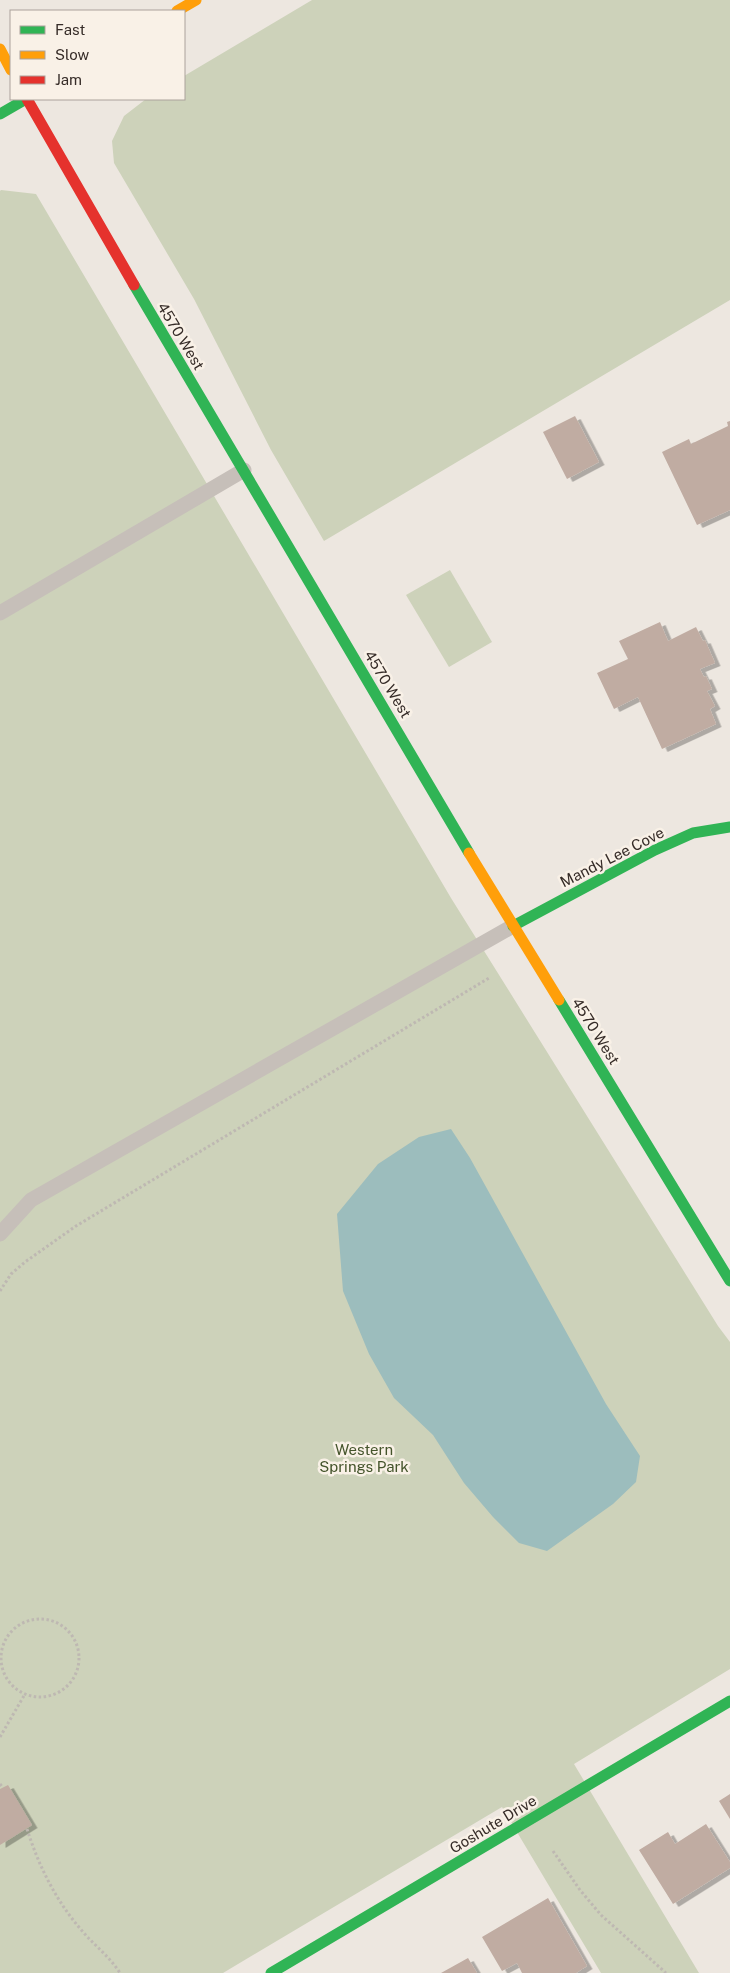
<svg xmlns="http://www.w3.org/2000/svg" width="730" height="1973" font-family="'Public Sans',sans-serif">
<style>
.green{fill:#cdd2ba}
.water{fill:#9cbdbd}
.building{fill:#c0aca2;filter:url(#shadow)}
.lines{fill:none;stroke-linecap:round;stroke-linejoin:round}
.path{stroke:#beb8b2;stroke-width:3;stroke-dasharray:2.5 2.5;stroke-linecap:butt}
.lane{stroke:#c6bfb9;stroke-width:15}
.fast{stroke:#30b455;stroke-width:11}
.slow{stroke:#ff9f0a;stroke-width:11}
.jam{stroke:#e5322d;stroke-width:11}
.labels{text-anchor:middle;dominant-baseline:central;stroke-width:5;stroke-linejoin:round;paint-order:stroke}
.street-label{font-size:15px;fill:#362c28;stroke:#f9f1e7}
.park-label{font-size:15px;fill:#44542b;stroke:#f9f1e7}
</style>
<defs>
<filter id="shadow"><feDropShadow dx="5.5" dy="3" stdDeviation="0" flood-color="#0004"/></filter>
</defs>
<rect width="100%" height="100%" fill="#ede7e0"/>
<g class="green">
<path d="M312,0H730V300L324,541L271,450L194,299L114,163L112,141L124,116L146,99H184V76Z"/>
<path d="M1,190L36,194L451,898L718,1326L730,1342V1669L574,1764L699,1973H601L502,1807L223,1973H0V191Z"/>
<path d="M450,570L492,642L449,667L406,595Z"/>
</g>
<path class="water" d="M451,1129L470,1158L606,1404L640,1456L636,1482L613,1504L547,1551L519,1543L493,1517L464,1483L433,1435L394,1398L369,1354L343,1291L337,1214L378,1164L419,1137Z"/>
<g class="building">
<path d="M575,416L599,462L567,479L543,432Z"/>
<path d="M730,421V510L697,525L662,452L689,439L691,444L728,426L727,422Z"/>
<path d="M660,622L668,641L696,627L703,641L705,640L715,663L700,669L704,677L706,676L712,689L707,691L715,706L710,709L716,724L662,749L638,697L614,709L597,673L628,659L619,641Z"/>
<path d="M8,1785L32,1825L0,1845V1789Z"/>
<path d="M730,1794V1819L719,1801Z"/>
<path d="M706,1824L730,1862V1868L673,1904L639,1850L668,1832L675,1844Z"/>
<path d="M548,1898L587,1966L576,1973H522L517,1963L502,1971L482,1937Z"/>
<path d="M468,1958L477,1973H441Z"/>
</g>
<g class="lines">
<g class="path">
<path d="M0,1291L11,1274L25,1262L76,1226L489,978"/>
<circle cx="40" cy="1658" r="39"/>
<path d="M0,1737L25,1694"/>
<path d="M0,1784L3,1788"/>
<path d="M27,1829C39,1867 57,1903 84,1933C96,1947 110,1957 120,1973"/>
<path d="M553,1851L580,1890L601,1915L666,1973"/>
</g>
<g class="lane">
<path d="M0,613L244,470"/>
<path d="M0,1234L31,1200L513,926"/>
</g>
<g class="fast">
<path d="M0,114L26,99"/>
<path d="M134,285L469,853"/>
<path d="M513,926L655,850L693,833L730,827"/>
<path d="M559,1000L730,1281"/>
<path d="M271,1973L730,1701"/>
</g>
<g class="slow">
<path d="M177,11L196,0"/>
<path d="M0,49L11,70"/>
<path d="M469,853L559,1000"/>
</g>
<path class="jam" d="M27,99L134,285"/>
</g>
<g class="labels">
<g class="street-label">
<text transform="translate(181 336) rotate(59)">4570 West</text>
<text transform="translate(388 684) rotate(59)">4570 West</text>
<text transform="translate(612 857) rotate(-27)">Mandy Lee Cove</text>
<text transform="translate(596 1031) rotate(58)">4570 West</text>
<text transform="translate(493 1824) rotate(-31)">Goshute Drive</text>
</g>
<g class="park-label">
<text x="364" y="1449">Western<tspan x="364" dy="17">Springs Park</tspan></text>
</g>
</g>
<rect x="10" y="10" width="175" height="90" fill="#f9f1e7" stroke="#aba29b"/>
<rect x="20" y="26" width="25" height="8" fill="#30b455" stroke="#aba29b"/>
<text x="55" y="35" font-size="15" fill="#362c28">Fast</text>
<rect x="20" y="51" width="25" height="8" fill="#ff9f0a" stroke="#aba29b"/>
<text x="55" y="60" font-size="15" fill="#362c28">Slow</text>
<rect x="20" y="76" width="25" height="8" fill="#e5322d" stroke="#aba29b"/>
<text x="55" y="85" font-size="15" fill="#362c28">Jam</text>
</svg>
